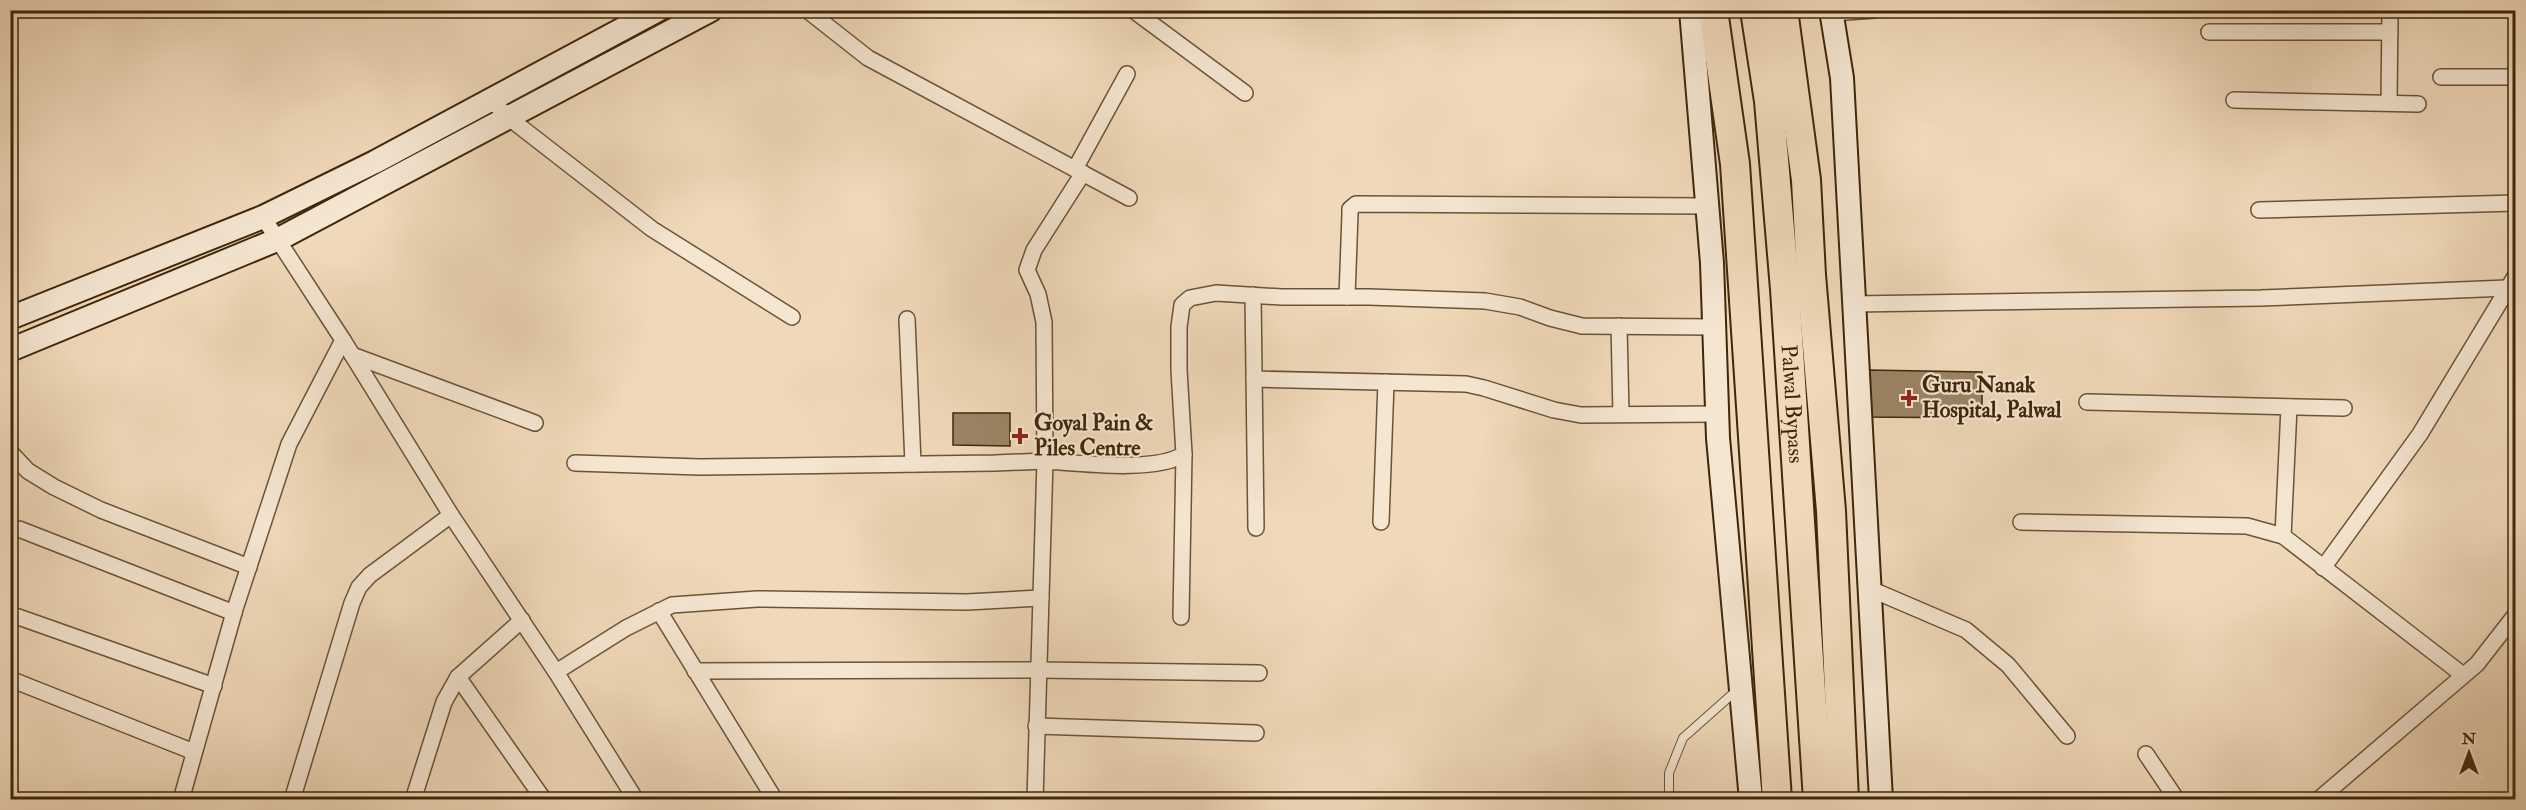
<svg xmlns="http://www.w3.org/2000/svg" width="2526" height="810" font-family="'IM FELL Double Pica',serif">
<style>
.building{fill:#9b8465;stroke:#3e2709;stroke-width:1.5}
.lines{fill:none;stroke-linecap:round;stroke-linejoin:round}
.lane-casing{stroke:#6a5435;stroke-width:10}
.street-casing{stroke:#6a5435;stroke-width:18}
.secondary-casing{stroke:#3e2709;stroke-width:26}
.highway-casing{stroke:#3e2709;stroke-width:32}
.lane{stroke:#f5e6d2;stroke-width:8}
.street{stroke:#f5e6d2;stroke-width:15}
.secondary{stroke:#f5e6d2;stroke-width:22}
.highway{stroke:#f0d9ba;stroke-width:28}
.poi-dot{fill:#8f2418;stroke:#f5e6d2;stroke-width:2}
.labels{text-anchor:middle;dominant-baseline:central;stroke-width:4.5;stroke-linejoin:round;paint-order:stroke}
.poi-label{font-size:22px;font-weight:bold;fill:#3e2709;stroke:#f5e6d2;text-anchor:start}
.street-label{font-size:22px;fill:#3e2709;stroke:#f5e6d2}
</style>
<rect width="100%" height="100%" fill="#f0d9ba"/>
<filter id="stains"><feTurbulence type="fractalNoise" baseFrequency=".00333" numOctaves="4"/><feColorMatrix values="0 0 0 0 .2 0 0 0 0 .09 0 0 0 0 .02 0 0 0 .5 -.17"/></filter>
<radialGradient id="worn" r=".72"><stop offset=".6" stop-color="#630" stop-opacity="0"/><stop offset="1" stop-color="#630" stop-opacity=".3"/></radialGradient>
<g class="building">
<path d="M1867,370L1982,372V418L1866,417Z"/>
<path d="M953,413H1010V446L953,445Z"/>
</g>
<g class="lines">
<g class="lane-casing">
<path id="lane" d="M1669,800V773L1683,738L1737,690"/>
</g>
<g class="street-casing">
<g id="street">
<path d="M807,10L868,58L1129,198"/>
<path d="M1133,10L1245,93"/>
<path d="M1831,13L1875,10"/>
<path d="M2209,32H2390"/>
<path d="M2441,77H2516"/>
<path d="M491,100L509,118L652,229L792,317"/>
<path d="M2234,100L2418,104"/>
<path d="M2389,103L2390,10"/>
<path d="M1075,169L1127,74"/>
<path d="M2259,210L2516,203"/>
<path d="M1253,295L1256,528"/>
<path d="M1347,297L1350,214V209L1356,204L1707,206"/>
<path d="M1853,304L2261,298L2507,288"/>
<path d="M907,319L913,464"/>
<path d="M1619,326L1621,414"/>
<path d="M343,340L451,515L556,672"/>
<path d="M352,355L535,423"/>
<path d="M1254,379L1466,384L1484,388L1554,410L1581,415L1717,414"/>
<path d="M2087,402L2344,408"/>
<path d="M10,452L28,471L54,487L101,510L249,567"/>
<path d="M575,463L700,467L995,463L1045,461L1044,322L1038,294L1027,270L1034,250L1083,173"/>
<path d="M1381,522L1386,382"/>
<path d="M2021,522L2247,526L2283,536L2463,675"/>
<path d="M19,529L234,613"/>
<path d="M2283,536L2289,407"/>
<path d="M2323,568L2420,434L2516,275"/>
<path d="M1868,588L1966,630L2008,665L2067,736"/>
<path d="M659,611L775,800"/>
<path d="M10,614L214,686"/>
<path d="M1181,617L1184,454"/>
<path d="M695,671L1039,670L1259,673"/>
<path d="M458,677L544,800"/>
<path d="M10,679L194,752"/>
<path d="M1036,726L1256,733"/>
<path d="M2146,754L2177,800"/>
<path d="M181,800L235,609L289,444L343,340L263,217"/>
<path d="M292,800L352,603L359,587L370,575L451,515"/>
<path d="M413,800L444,702L458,677L522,620"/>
<path d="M636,800L556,672L626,628L672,605L757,599L967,602L1041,598"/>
<path d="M1035,800L1045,461C1079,463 1157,473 1184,454L1179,370V327L1182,305L1190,298L1216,293L1282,297H1369L1485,301L1520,307L1550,318L1582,326L1714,327"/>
<path d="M2318,800L2477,664L2516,614"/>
</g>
</g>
<g class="secondary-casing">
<g id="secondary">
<path d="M1691,10L1712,263L1718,438L1751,800"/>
<path d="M1831,10L1842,78L1881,800"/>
<path d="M10,318L263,217L375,162L658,10"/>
<path d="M10,350L279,239L711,10"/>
</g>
</g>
<g class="highway-casing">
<g id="highway">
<path d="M1713,10L1735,164L1777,800"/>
<path id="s1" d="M1755,10L1769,101L1785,289L1818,800"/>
<path d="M1783,10L1806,180L1811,275L1831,511L1844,800"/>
</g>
</g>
<use href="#lane" class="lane"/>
<use href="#street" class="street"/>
<use href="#secondary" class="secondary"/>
<use href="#highway" class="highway"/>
</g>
<g class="poi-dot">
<path d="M1906 389h6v6h6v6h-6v6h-6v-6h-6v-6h6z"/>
<path d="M1017 427h6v6h6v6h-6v6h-6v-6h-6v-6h6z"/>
</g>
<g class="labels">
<g class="poi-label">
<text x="1922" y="385">Guru Nanak<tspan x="1922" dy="25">Hospital, Palwal</tspan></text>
<text x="1034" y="423">Goyal Pain &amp;<tspan x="1034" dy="25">Piles Centre</tspan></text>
</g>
<g class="street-label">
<text stroke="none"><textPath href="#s1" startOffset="396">Palwal Bypass</textPath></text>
</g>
</g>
<rect width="2526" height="810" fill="none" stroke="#f0d9ba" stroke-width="36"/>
<rect x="12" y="12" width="2502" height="786" fill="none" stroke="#3e2709" stroke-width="3"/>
<rect x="18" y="18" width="2490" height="774" fill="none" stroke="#3e2709" stroke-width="1.5"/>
<g transform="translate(2469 753)" stroke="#f5e6d2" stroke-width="4.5" paint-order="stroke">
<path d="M0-4.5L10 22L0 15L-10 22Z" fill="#3e2709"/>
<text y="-9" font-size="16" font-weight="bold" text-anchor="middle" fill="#3e2709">N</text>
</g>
<rect width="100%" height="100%" filter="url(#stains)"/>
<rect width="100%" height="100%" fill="url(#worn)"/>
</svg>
